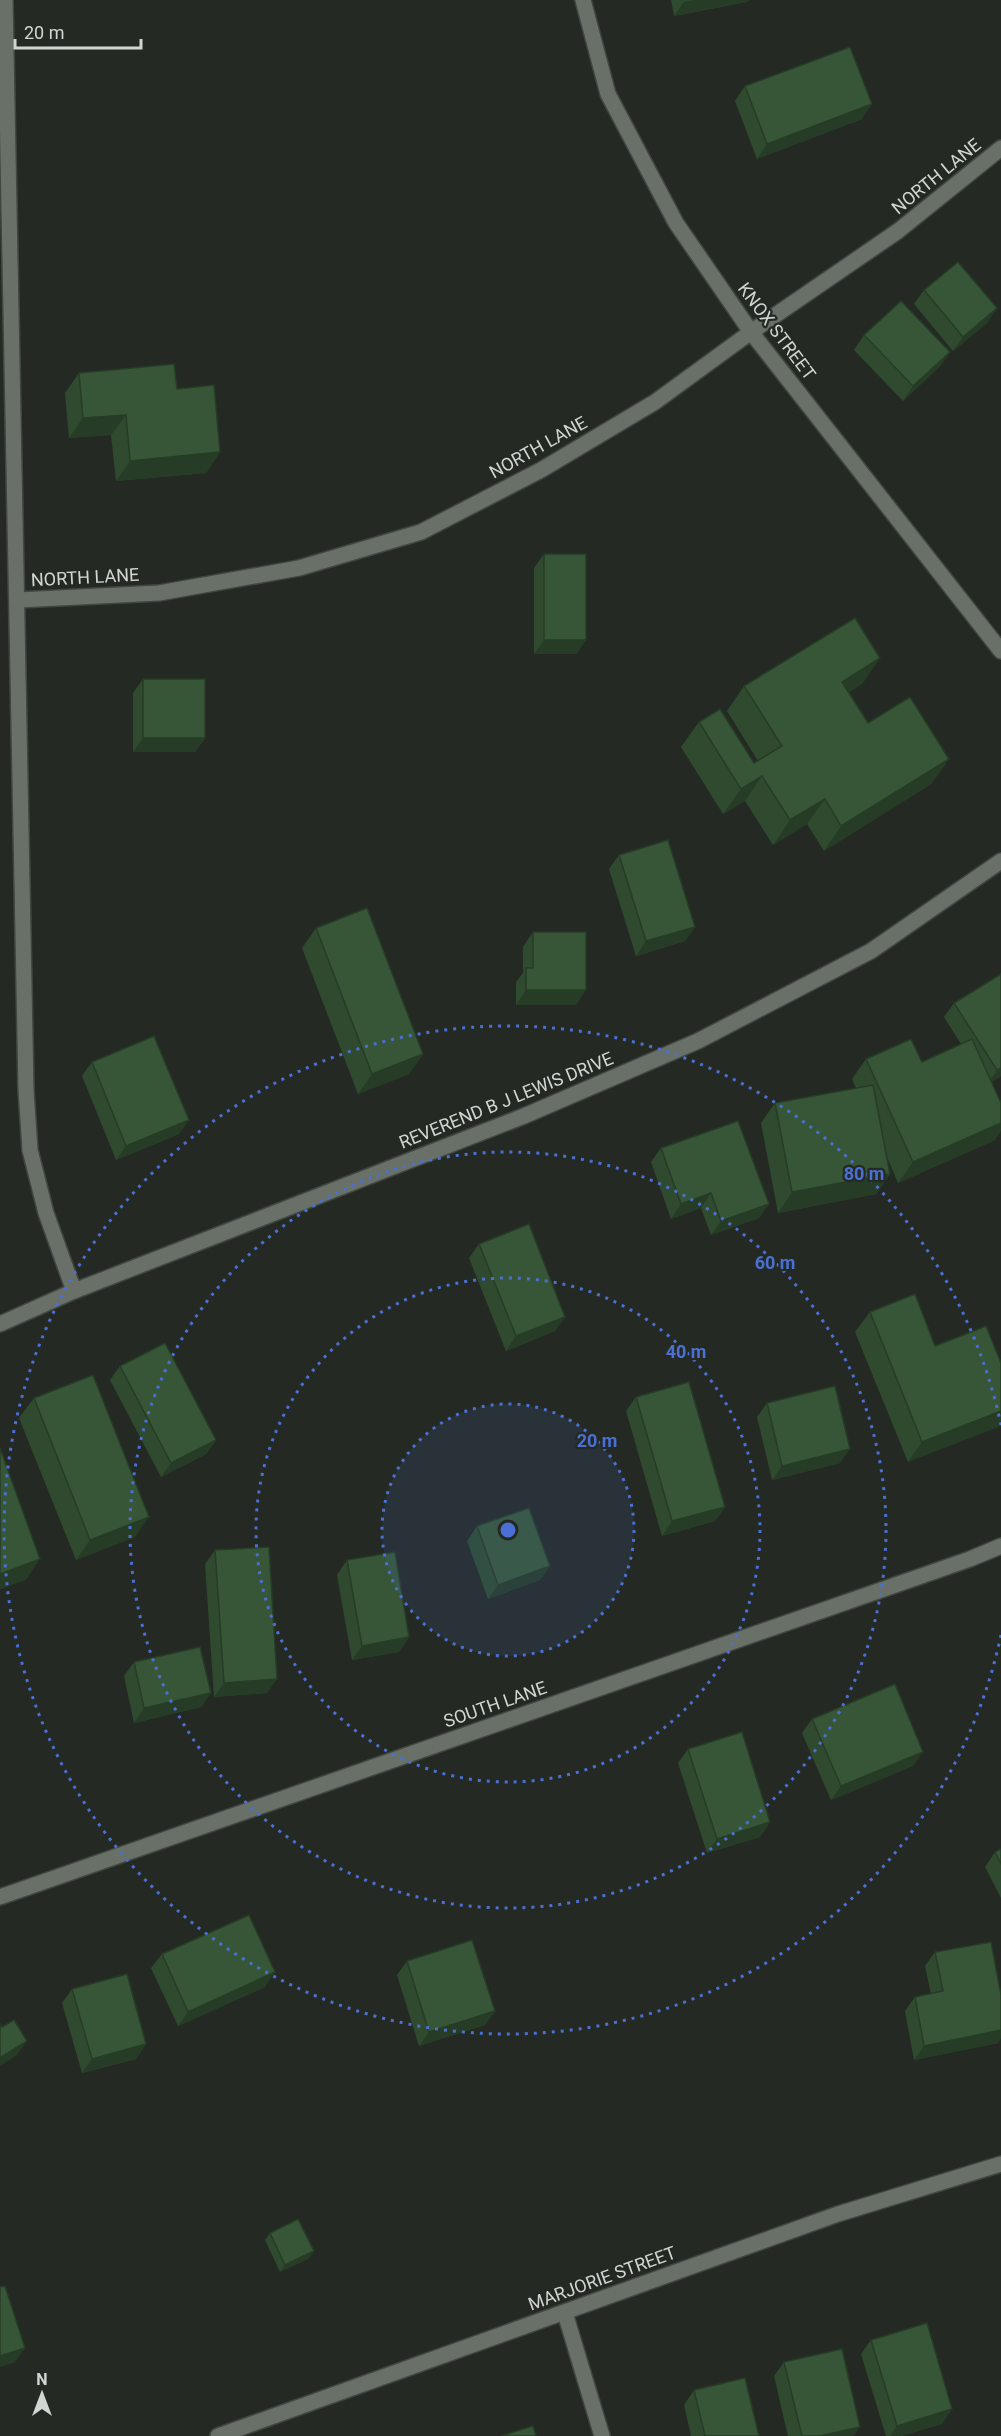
<svg xmlns="http://www.w3.org/2000/svg" width="1001" height="2436" font-family="Roboto,sans-serif">
<style>
.lines{fill:none;stroke-linecap:round;stroke-linejoin:round}
.street-casing{stroke:#404640;stroke-width:18}
.street{stroke:#687068;stroke-width:15}
.wall{fill:#2f4a2f}
.shaded-wall{fill:#263c26}
.building{fill:#375637;stroke:#263c26;stroke-width:1.5}
.ring{fill:none;stroke:#4a70d6;stroke-width:3;stroke-dasharray:3 6}
.labels{text-anchor:middle;dominant-baseline:central;stroke-width:4.5;stroke-linejoin:round;paint-order:stroke}
.street-label{font-size:18px;fill:#d2d6d2;stroke:#242a23}
.centre{fill:#4a70d6;stroke:#242a23;stroke-width:3}
.ring-label{font-size:18px;text-anchor:middle;font-weight:bold;fill:#4a70d6;stroke:#242a23;stroke-width:4.5;stroke-linejoin:round;paint-order:stroke}
</style>
<rect width="100%" height="100%" fill="#242a23"/>
<g class="lines">
<g class="street-casing">
<g id="street">
<path d="M5,0L26,1090L30,1150L46,1213L74,1291"/>
<path d="M583,0L608,94L676,223L751,332L1001,651"/>
<path d="M18,600L159,593L299,568L421,532L541,470L655,402L751,332L898,231L1001,148"/>
<path d="M0,1324L74,1291L524,1116L698,1041L871,951L1001,861"/>
<path d="M0,1897L970,1559L1001,1546"/>
<path d="M565,2313L602,2436"/>
<path d="M218,2436L838,2214L1001,2164"/>
</g>
</g>
<use href="#street" class="street"/>
</g>
<g class="wall">
<path d="M671,0H749L747,2L674,16Z"/>
<path d="M745,86L862,119L757,159L735,101Z"/>
<path d="M924,290L997,308L987,323L953,351L914,304Z"/>
<path d="M864,335L950,352L940,366L903,401L854,350Z"/>
<path d="M79,373L177,389L220,452L206,473L116,481L111,435L69,438L65,393Z"/>
<path d="M544,554L586,640L576,654H534V568Z"/>
<path d="M143,679L205,738L195,752H133V693Z"/>
<path d="M863,683L849,692L868,723L949,759L931,784L824,851L807,824L773,845L745,801L723,814L681,747L699,722L754,763L758,761L727,711L744,686Z"/>
<path d="M619,855L695,927L685,941L636,956L609,869Z"/>
<path d="M316,928L423,1054L409,1074L358,1094L302,948Z"/>
<path d="M533,932L576,1005H516V982L523,973V947Z"/>
<path d="M954,1003L1001,1076L992,1082L995,1140L898,1183L887,1157L890,1174L876,1194L778,1213L761,1123L775,1103L856,1088L852,1079L866,1059L922,1062L961,1044L944,1017Z"/>
<path d="M92,1062L179,1134L116,1160L82,1076Z"/>
<path d="M661,1148L769,1204L759,1218L711,1235L701,1208L671,1219L651,1162Z"/>
<path d="M479,1244L565,1317L555,1331L506,1351L469,1258Z"/>
<path d="M870,1312L935,1346L1001,1363L908,1462L855,1332Z"/>
<path d="M120,1366L216,1440L206,1454L161,1477L110,1380Z"/>
<path d="M636,1397L725,1507L715,1521L662,1536L626,1411Z"/>
<path d="M34,1398L135,1537L76,1560L19,1418Z"/>
<path d="M767,1403L840,1463L772,1480L757,1417Z"/>
<path d="M477,1526L550,1566L540,1580L488,1599L467,1541Z"/>
<path d="M215,1550L267,1693L214,1697L205,1564Z"/>
<path d="M347,1560L409,1637L399,1652L352,1660L337,1575Z"/>
<path d="M134,1662L211,1693L201,1707L134,1723L124,1676Z"/>
<path d="M812,1719L913,1766L831,1800L802,1733Z"/>
<path d="M688,1749L770,1822L760,1837L707,1853L678,1763Z"/>
<path d="M1001,1849V1898L985,1867L995,1852Z"/>
<path d="M935,1952L998,2043L914,2060L905,2011L915,1997L931,1994L925,1966Z"/>
<path d="M162,1954L265,1987L178,2026L151,1968Z"/>
<path d="M407,1961L485,2025L419,2046L397,1975Z"/>
<path d="M72,1989L146,2044L136,2059L82,2073L62,2003Z"/>
<path d="M270,2233L314,2251L308,2259L280,2272L265,2240Z"/>
<path d="M871,2340L942,2424L901,2436H886L861,2354Z"/>
<path d="M784,2362L860,2427L853,2436H788L774,2376Z"/>
<path d="M694,2390L759,2436H691L684,2405Z"/>
</g>
<g class="shaded-wall">
<path d="M694,0H749L747,2L674,16L684,2Z"/>
<path d="M872,104L862,119L757,159L767,144Z"/>
<path d="M997,308L987,323L953,351L963,337Z"/>
<path d="M950,352L940,366L903,401L913,386Z"/>
<path d="M126,415L111,435L69,438L83,418Z"/>
<path d="M220,452L206,473L116,481L130,461Z"/>
<path d="M544,640H586L576,654H534Z"/>
<path d="M880,658L863,683L825,707L842,682Z"/>
<path d="M143,738H205L195,752H133Z"/>
<path d="M949,759L931,784L824,851L841,826Z"/>
<path d="M762,776L745,801L723,814L741,789Z"/>
<path d="M825,799L807,824L773,845L790,820Z"/>
<path d="M695,927L685,941L636,956L646,941Z"/>
<path d="M526,990H586L576,1005H516Z"/>
<path d="M423,1054L409,1074L358,1094L372,1074Z"/>
<path d="M1001,1068V1076L987,1085L997,1070Z"/>
<path d="M189,1120L179,1134L116,1160L126,1146Z"/>
<path d="M1001,1123V1131L995,1140L898,1183L913,1162Z"/>
<path d="M890,1174L876,1194L778,1213L792,1192Z"/>
<path d="M711,1193L701,1208L671,1219L681,1204Z"/>
<path d="M769,1204L759,1218L711,1235L721,1221Z"/>
<path d="M565,1317L555,1331L506,1351L516,1336Z"/>
<path d="M1001,1411V1426L908,1462L922,1442Z"/>
<path d="M216,1440L206,1454L161,1477L171,1463Z"/>
<path d="M850,1449L840,1463L772,1480L782,1466Z"/>
<path d="M725,1507L715,1521L662,1536L672,1521Z"/>
<path d="M149,1517L135,1537L76,1560L90,1540Z"/>
<path d="M40,1559L26,1580L0,1589V1574Z"/>
<path d="M550,1566L540,1580L488,1599L498,1585Z"/>
<path d="M409,1637L399,1652L352,1660L362,1646Z"/>
<path d="M277,1679L267,1693L214,1697L224,1683Z"/>
<path d="M211,1693L201,1707L134,1723L144,1708Z"/>
<path d="M923,1752L913,1766L831,1800L841,1786Z"/>
<path d="M770,1822L760,1837L707,1853L717,1839Z"/>
<path d="M275,1972L265,1987L178,2026L188,2012Z"/>
<path d="M495,2011L485,2025L419,2046L429,2032Z"/>
<path d="M1001,2030V2038L998,2043L914,2060L924,2046Z"/>
<path d="M27,2041L17,2055L0,2066V2058Z"/>
<path d="M146,2044L136,2059L82,2073L92,2059Z"/>
<path d="M314,2251L308,2259L280,2272L285,2265Z"/>
<path d="M25,2348L15,2362L0,2367V2356Z"/>
<path d="M952,2409L942,2424L901,2436H890L897,2426Z"/>
<path d="M860,2427L853,2436H820Z"/>
</g>
<g class="building">
<path d="M850,47L872,104L767,144L745,86Z"/>
<path d="M958,262L997,308L963,337L924,290Z"/>
<path d="M901,301L950,352L913,386L864,335Z"/>
<path d="M174,364L177,389L214,385L220,452L130,461L126,415L83,418L79,373Z"/>
<rect x="544" y="554" width="42" height="86"/>
<path d="M855,618L880,658L842,682L868,723L910,697L949,759L841,826L825,799L790,820L762,776L741,789L699,722L720,709L754,763L782,746L744,686Z"/>
<rect x="143" y="679" width="62" height="59"/>
<path d="M668,840L695,927L646,941L619,855Z"/>
<path d="M367,908L423,1054L372,1074L316,928Z"/>
<path d="M533,932H586V990H526V968H533Z"/>
<path d="M1001,974V1068L997,1070L954,1003Z"/>
<path d="M154,1036L189,1120L126,1146L92,1062Z"/>
<path d="M911,1039L922,1062L972,1039L1001,1103V1123L913,1162L866,1059Z"/>
<path d="M873,1085L890,1174L792,1192L775,1103Z"/>
<path d="M738,1121L769,1204L721,1221L711,1193L681,1204L661,1148Z"/>
<path d="M529,1224L565,1317L516,1336L479,1244Z"/>
<path d="M915,1294L935,1346L986,1326L1001,1363V1411L922,1442L870,1312Z"/>
<path d="M165,1343L216,1440L171,1463L120,1366Z"/>
<path d="M93,1375L149,1517L90,1540L34,1398Z"/>
<path d="M689,1382L725,1507L672,1521L636,1397Z"/>
<path d="M835,1386L850,1449L782,1466L767,1403Z"/>
<path d="M0,1448L40,1559L0,1574Z"/>
<path d="M529,1508L550,1566L498,1585L477,1526Z"/>
<path d="M269,1547L277,1679L224,1683L215,1550Z"/>
<path d="M395,1552L409,1637L362,1646L347,1560Z"/>
<path d="M200,1647L211,1693L144,1708L134,1662Z"/>
<path d="M895,1684L923,1752L841,1786L812,1719Z"/>
<path d="M742,1732L770,1822L717,1839L688,1749Z"/>
<path d="M1001,1849V1864L995,1852Z"/>
<path d="M249,1915L275,1972L188,2012L162,1954Z"/>
<path d="M472,1940L495,2011L429,2032L407,1961Z"/>
<path d="M991,1942L1001,1995V2030L924,2046L915,1997L943,1991L935,1952Z"/>
<path d="M127,1974L146,2044L92,2059L72,1989Z"/>
<path d="M14,2020L27,2041L0,2058V2024L2,2027Z"/>
<path d="M298,2219L314,2251L285,2265L270,2233Z"/>
<path d="M5,2286L25,2348L0,2356V2287Z"/>
<path d="M927,2323L952,2409L897,2426L871,2340Z"/>
<path d="M842,2349L860,2427L820,2436H802L784,2362Z"/>
<path d="M745,2378L759,2436H705L694,2390Z"/>
<path d="M533,2426L536,2436H501Z"/>
</g>
<circle cx="508" cy="1530" r="126" fill="#4a70d6" fill-opacity=".12"/>
<g class="ring">
<circle cx="508" cy="1530" r="126"/>
<circle cx="508" cy="1530" r="252"/>
<circle cx="508" cy="1530" r="378"/>
<path d="M1001 1635A504 504 0 1 1 1001 1425"/>
</g>
<g class="labels">
<g class="street-label">
<text transform="translate(936 176) rotate(-39)">NORTH LANE</text>
<text transform="translate(777 331) rotate(53)">KNOX STREET</text>
<text transform="translate(538 447) rotate(-29)">NORTH LANE</text>
<text transform="translate(85 577) rotate(-3)">NORTH LANE</text>
<text transform="translate(506 1100) rotate(-22)">REVEREND B J LEWIS DRIVE</text>
<text transform="translate(495 1704) rotate(-19)">SOUTH LANE</text>
<text transform="translate(602 2278) rotate(-20)">MARJORIE STREET</text>
</g>
</g>
<circle cx="508" cy="1530" r="9" class="centre"/>
<g class="ring-label">
<text x="864" y="1180">80 m</text>
<text x="775" y="1269">60 m</text>
<text x="686" y="1358">40 m</text>
<text x="597" y="1447">20 m</text>
</g>
<g transform="translate(42 2394)" stroke="#242a23" stroke-width="4.5" paint-order="stroke">
<path d="M0-4.5L10 22L0 15L-10 22Z" fill="#d2d6d2"/>
<text y="-9" font-size="16" font-weight="bold" text-anchor="middle" fill="#d2d6d2">N</text>
</g>
<path d="M15 39v9h126v-9" fill="none" stroke="#d2d6d2" stroke-width="3"/>
<text x="24" y="39" font-size="18" fill="#d2d6d2" stroke="#242a23" stroke-width="4.5" paint-order="stroke">20 m</text>
</svg>
